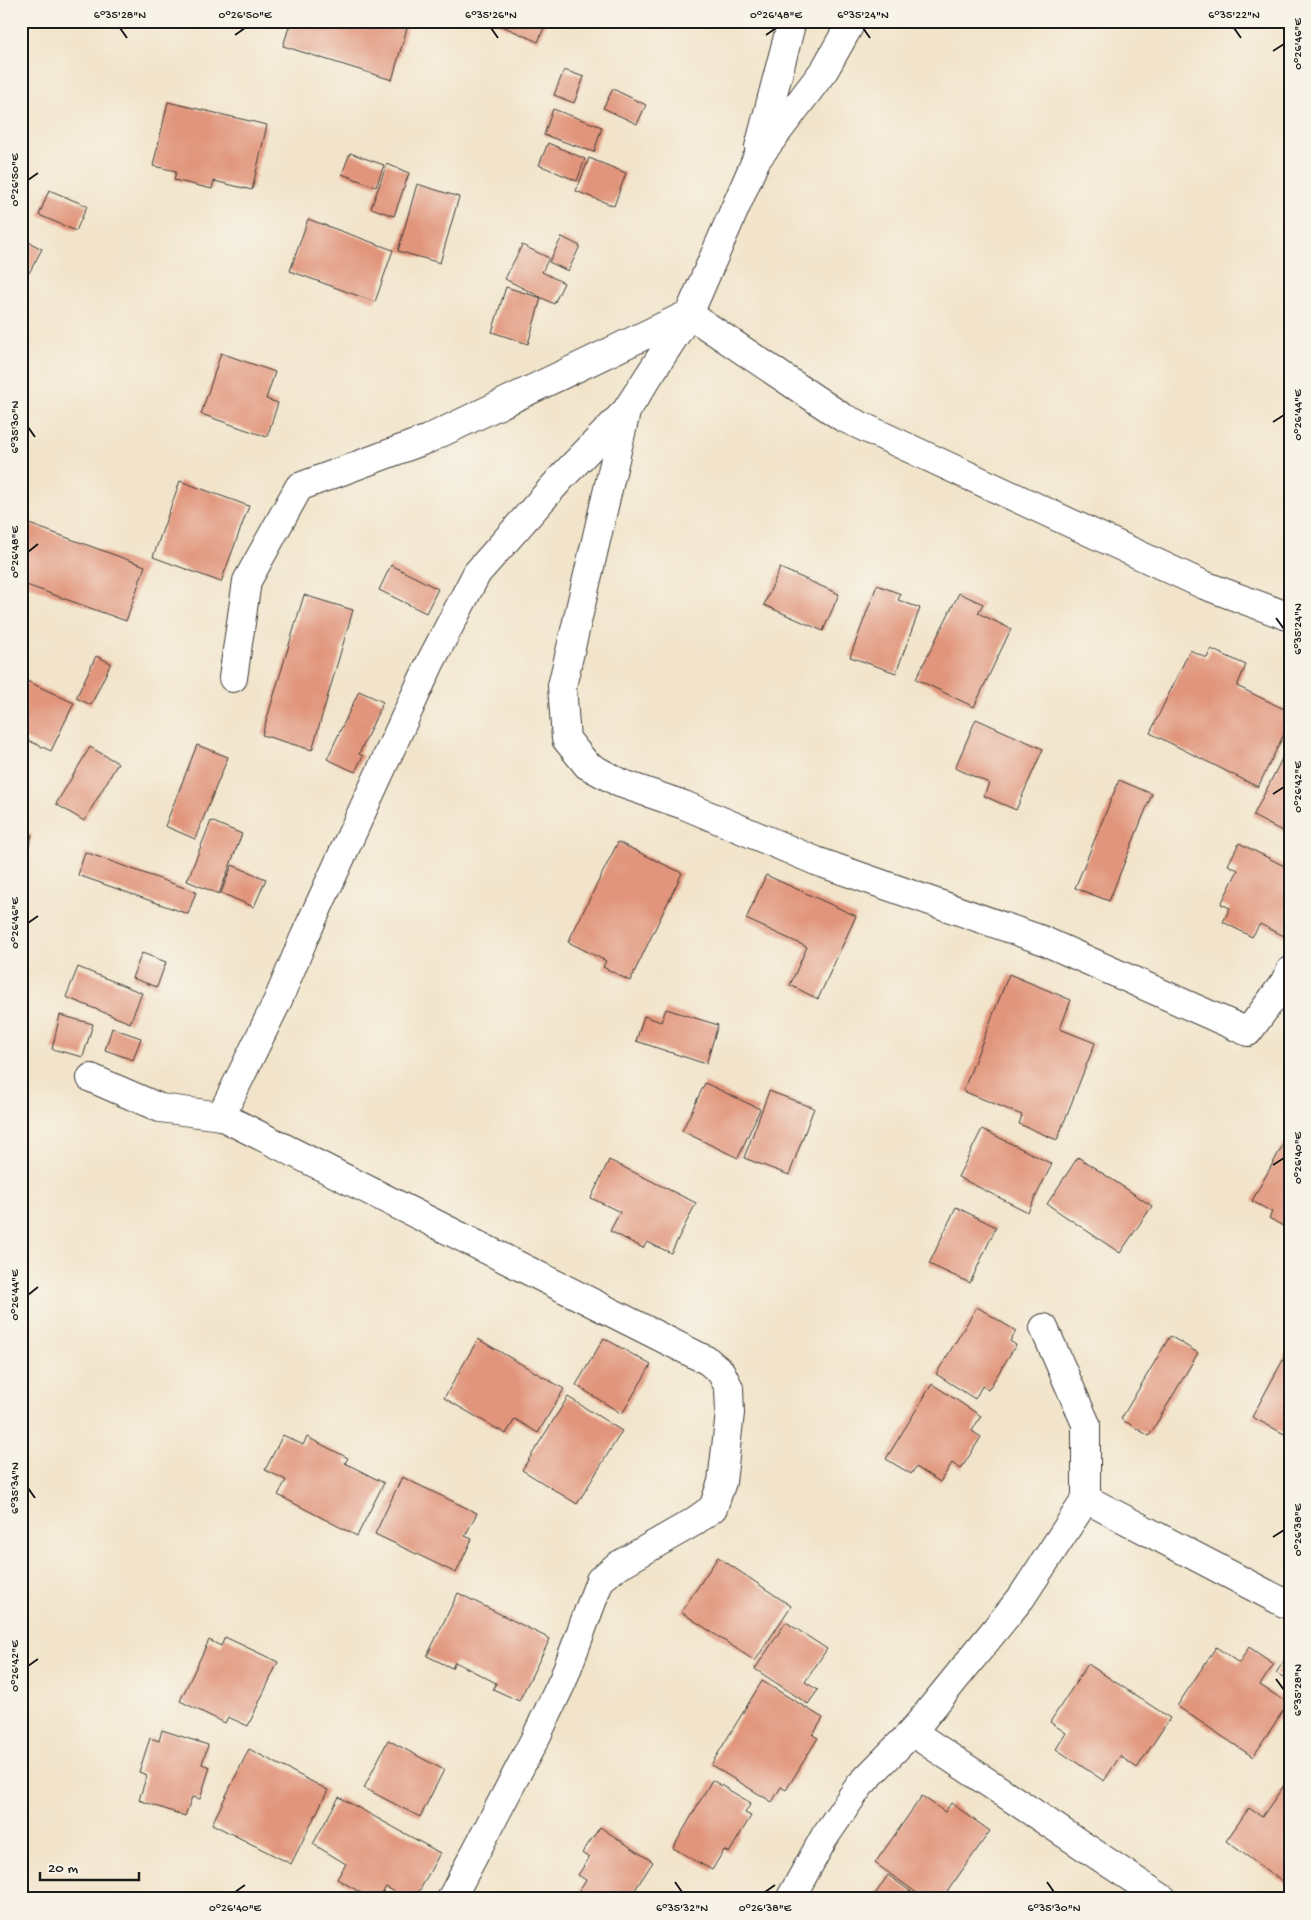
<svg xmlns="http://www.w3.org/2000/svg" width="1311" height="1920" font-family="'Gochi Hand',sans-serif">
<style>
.building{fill:#e1957c}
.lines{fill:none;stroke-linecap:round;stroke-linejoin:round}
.street-casing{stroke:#3c3a36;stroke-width:30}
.street{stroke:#fff;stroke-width:28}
.ticks{fill:none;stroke:#1c1c1c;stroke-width:2}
.neatline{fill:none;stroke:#1c1c1c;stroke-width:2}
.ticks-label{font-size:12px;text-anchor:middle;fill:#1c1c1c}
</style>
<rect width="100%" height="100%" fill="#f7f3e8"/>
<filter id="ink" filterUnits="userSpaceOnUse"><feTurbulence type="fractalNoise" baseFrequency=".02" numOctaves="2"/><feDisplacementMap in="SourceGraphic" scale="10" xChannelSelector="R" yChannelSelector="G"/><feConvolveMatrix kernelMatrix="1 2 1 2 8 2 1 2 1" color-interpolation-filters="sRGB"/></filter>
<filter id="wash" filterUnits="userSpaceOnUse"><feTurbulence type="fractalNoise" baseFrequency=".0096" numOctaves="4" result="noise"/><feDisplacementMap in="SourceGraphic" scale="20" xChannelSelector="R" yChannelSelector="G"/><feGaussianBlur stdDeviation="1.12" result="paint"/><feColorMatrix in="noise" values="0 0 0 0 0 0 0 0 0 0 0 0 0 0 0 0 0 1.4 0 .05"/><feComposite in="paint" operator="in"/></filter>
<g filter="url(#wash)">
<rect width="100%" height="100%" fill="#f2e4ca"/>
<g id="blocks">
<g class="building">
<path d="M291,21H409L392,80L283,46Z"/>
<path d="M491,21H547L538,42Z"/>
<path d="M564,70L584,77L574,103L554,95Z"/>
<path d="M613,89L646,105L637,124L603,108Z"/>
<path d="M168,102L267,125L252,190L214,181L212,189L174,180L176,171L153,166Z"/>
<path d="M553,109L602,127L594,152L544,135Z"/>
<path d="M548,143L585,159L577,181L539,165Z"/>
<path d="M350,153L384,165L376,187L342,174Z"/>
<path d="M589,158L626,173L614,206L576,191Z"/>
<path d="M387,164L409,173L394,216L371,208Z"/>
<path d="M417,184L459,197L440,263L398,251Z"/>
<path d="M49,190L87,206L76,231L39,215Z"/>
<path d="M308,219L393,250L375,302L290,271Z"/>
<path d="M562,237L580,246L568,271L549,262Z"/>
<path d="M21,238L42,249L29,273L21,269Z"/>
<path d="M522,245L549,258L542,272L564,283L554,304L505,279Z"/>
<path d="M506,287L541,298L528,344L492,332Z"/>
<path d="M221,353L275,372L266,399L278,403L267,437L201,414Z"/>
<path d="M180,481L249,506L221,582L153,557Z"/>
<path d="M21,521L145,566L126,621L21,583Z"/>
<path d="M391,565L438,589L426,613L379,590Z"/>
<path d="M780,568L839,594L823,631L764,605Z"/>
<path d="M877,585L901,594L898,600L920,608L896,673L850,657Z"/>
<path d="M959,593L983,604L978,613L1011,629L974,707L916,679Z"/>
<path d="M304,595L353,610L312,750L262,735Z"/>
<path d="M1211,649L1246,665L1237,686L1290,712V722L1258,787L1150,733L1190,650L1207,658Z"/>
<path d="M96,656L111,663L91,705L76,698Z"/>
<path d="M27,681L74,703L51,751L21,737V693Z"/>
<path d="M359,691L383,702L359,754L363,756L355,772L327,759Z"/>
<path d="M976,719L1043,749L1016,810L984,796L989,783L955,768Z"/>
<path d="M1290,743V835L1253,816Z"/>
<path d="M197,745L228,757L195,839L165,826Z"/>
<path d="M90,747L118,763L84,821L56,804Z"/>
<path d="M1119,780L1152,794L1109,901L1075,888Z"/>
<path d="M211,821L242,834L219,894L187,881Z"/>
<path d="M21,831L32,835L22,870H21Z"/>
<path d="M618,842L682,873L630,981L603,967L606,961L568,942Z"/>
<path d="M1239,843L1290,869V939L1260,924L1252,937L1223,922L1230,908L1221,904L1238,870L1228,865Z"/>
<path d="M85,852L196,892L188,914L78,875Z"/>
<path d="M232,865L266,879L254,907L221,893Z"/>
<path d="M766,875L856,916L818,999L790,985L807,947L746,919Z"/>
<path d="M142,953L166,962L157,987L132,978Z"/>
<path d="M78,967L142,993L130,1023L66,997Z"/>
<path d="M1009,974L1071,1000L1060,1029L1095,1043L1057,1140L1019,1124L1022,1115L963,1091Z"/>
<path d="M666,1009L718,1025L706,1064L636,1041L644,1016L661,1022Z"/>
<path d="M60,1015L93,1024L83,1057L52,1049Z"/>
<path d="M112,1028L141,1038L133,1060L105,1050Z"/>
<path d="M705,1083L760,1109L738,1158L682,1131Z"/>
<path d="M769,1091L814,1108L789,1175L744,1158Z"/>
<path d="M982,1129L1052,1164L1028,1212L958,1177Z"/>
<path d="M1285,1141L1290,1144V1230L1269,1218L1272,1212L1252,1201Z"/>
<path d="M1078,1157L1152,1206L1120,1253L1047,1204Z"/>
<path d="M609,1160L696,1203L671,1253L647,1242L643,1248L610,1231L620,1212L591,1198Z"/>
<path d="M956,1207L996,1227L970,1283L929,1264Z"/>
<path d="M977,1307L1016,1331L1010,1341L1016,1345L988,1390L982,1386L975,1399L936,1374Z"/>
<path d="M1170,1336L1198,1353L1149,1436L1121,1419Z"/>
<path d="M604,1338L651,1365L622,1414L576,1385Z"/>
<path d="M478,1339L564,1389L538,1433L515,1419L506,1434L444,1398Z"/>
<path d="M1290,1347V1437L1252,1417Z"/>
<path d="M932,1384L981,1416L972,1431L981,1437L961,1469L952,1463L940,1482L916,1467L911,1474L886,1459Z"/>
<path d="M568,1397L622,1431L577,1504L522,1470Z"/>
<path d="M283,1435L303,1445L307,1437L348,1458L345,1463L384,1483L357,1536L278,1495L286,1480L265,1470Z"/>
<path d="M402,1477L477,1513L465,1536L472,1539L456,1573L375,1534Z"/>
<path d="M718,1557L791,1606L755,1661L681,1612Z"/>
<path d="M458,1593L550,1639L519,1701L493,1689L496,1683L455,1662L452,1668L427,1656Z"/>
<path d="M786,1622L827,1649L805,1682L818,1690L808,1704L755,1669Z"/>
<path d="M225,1637L278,1662L248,1726L228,1717L225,1723L180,1701L209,1640L221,1646Z"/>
<path d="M1216,1647L1239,1663L1249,1647L1274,1664L1260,1685L1288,1703L1253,1757L1177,1706Z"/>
<path d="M1290,1652V1681L1276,1673Z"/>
<path d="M1088,1664L1170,1718L1137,1768L1120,1756L1104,1781L1056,1749L1066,1733L1050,1722Z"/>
<path d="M762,1681L823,1718L813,1735L818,1738L786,1790L781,1787L772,1802L711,1765Z"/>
<path d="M162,1730L208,1745L202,1764L210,1767L200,1799L192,1797L185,1816L139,1800L147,1775L139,1772L150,1738L159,1741Z"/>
<path d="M388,1740L444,1770L420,1817L364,1788Z"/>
<path d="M249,1749L328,1790L291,1864L212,1824Z"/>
<path d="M712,1780L751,1803L745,1813L751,1816L729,1853L724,1850L712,1870L673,1848Z"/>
<path d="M1287,1781L1290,1783V1887L1226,1841L1249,1808L1262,1817Z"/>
<path d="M922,1796L945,1812L951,1803L990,1831L942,1899H925L875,1863Z"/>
<path d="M339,1797L440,1853L415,1899H408L386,1887L379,1899H372L337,1879L346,1864L313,1844Z"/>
<path d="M600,1827L653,1862L629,1899H573L586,1880L578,1875L589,1858L582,1853Z"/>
<path d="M888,1875L921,1899H872Z"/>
</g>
</g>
</g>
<g filter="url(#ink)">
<use href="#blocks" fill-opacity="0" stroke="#3c3a36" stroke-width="1"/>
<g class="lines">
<g class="street-casing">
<g id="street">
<path d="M759,147L792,21"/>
<path d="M689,314L842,417L1204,585L1290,617"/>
<path d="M626,412L562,686L566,739L587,765L620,783L684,805L816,861L1042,940L1248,1032L1284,983L1290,971"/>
<path d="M233,678L247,581L299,487L428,439L689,314"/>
<path d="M91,1078L160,1108L221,1116L708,1361L721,1372L729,1388L730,1413L722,1482L713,1508L692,1523L617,1566L600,1580L563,1680L537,1735L451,1899"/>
<path d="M221,1116L278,1000L304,938L431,661L477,573L562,477L626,411L689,314L756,160L825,69L852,21"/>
<path d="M1086,1499L1290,1606"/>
<path d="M912,1732L1163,1899"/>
<path d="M790,1899L825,1836L860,1785L912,1732L1021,1598L1086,1499V1424L1044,1328"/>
</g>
</g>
<use href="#street" class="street"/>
</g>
</g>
<path class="ticks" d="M120,28L127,38M491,28L498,38M863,28L870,38M1234,28L1241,38M235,35L245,28M766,35L776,28M1273,51L1284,44M28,180L38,173M1273,422L1284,415M28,427L35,437M28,552L38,544M1276,618L1284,629M1273,794L1284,787M28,923L38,916M1273,1165L1284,1158M28,1295L38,1287M28,1488L35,1498M1273,1537L1284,1530M28,1666L38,1659M1276,1679L1284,1690M675,1882L682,1892M1047,1882L1054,1892M235,1892L245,1885M765,1892L775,1885"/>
<rect width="1311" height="1920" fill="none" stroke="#f7f3e8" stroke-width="55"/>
<path d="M40 1872v8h99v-8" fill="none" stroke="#1c1c1c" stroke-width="2.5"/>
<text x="48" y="1872" font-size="15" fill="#1c1c1c" stroke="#f7f3e8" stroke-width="4" paint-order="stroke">20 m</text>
<rect x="28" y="28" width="1256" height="1864" class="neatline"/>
<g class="ticks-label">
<text x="120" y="18">6°35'28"N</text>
<text x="245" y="18">0°26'50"E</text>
<text x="491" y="18">6°35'26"N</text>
<text x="776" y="18">0°26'48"E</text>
<text x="863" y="18">6°35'24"N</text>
<text x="1234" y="18">6°35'22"N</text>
<text transform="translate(1297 44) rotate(-90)" y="4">0°26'46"E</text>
<text transform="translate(14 180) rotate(-90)" y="4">0°26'50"E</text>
<text transform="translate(1297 415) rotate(-90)" y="4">0°26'44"E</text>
<text transform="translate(14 427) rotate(-90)" y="4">6°35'30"N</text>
<text transform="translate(14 552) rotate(-90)" y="4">0°26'48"E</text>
<text transform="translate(1297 629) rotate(-90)" y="4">6°35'24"N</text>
<text transform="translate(1297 787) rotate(-90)" y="4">0°26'42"E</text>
<text transform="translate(14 923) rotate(-90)" y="4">0°26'46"E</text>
<text transform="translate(1297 1158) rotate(-90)" y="4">0°26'40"E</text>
<text transform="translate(14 1295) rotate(-90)" y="4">0°26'44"E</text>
<text transform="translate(14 1488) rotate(-90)" y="4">6°35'34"N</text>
<text transform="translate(1297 1530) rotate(-90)" y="4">0°26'38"E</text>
<text transform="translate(14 1666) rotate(-90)" y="4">0°26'42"E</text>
<text transform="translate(1297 1690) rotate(-90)" y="4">6°35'28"N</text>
<text x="235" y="1911">0°26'40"E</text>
<text x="682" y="1911">6°35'32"N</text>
<text x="765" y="1911">0°26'38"E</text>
<text x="1054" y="1911">6°35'30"N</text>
</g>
</svg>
